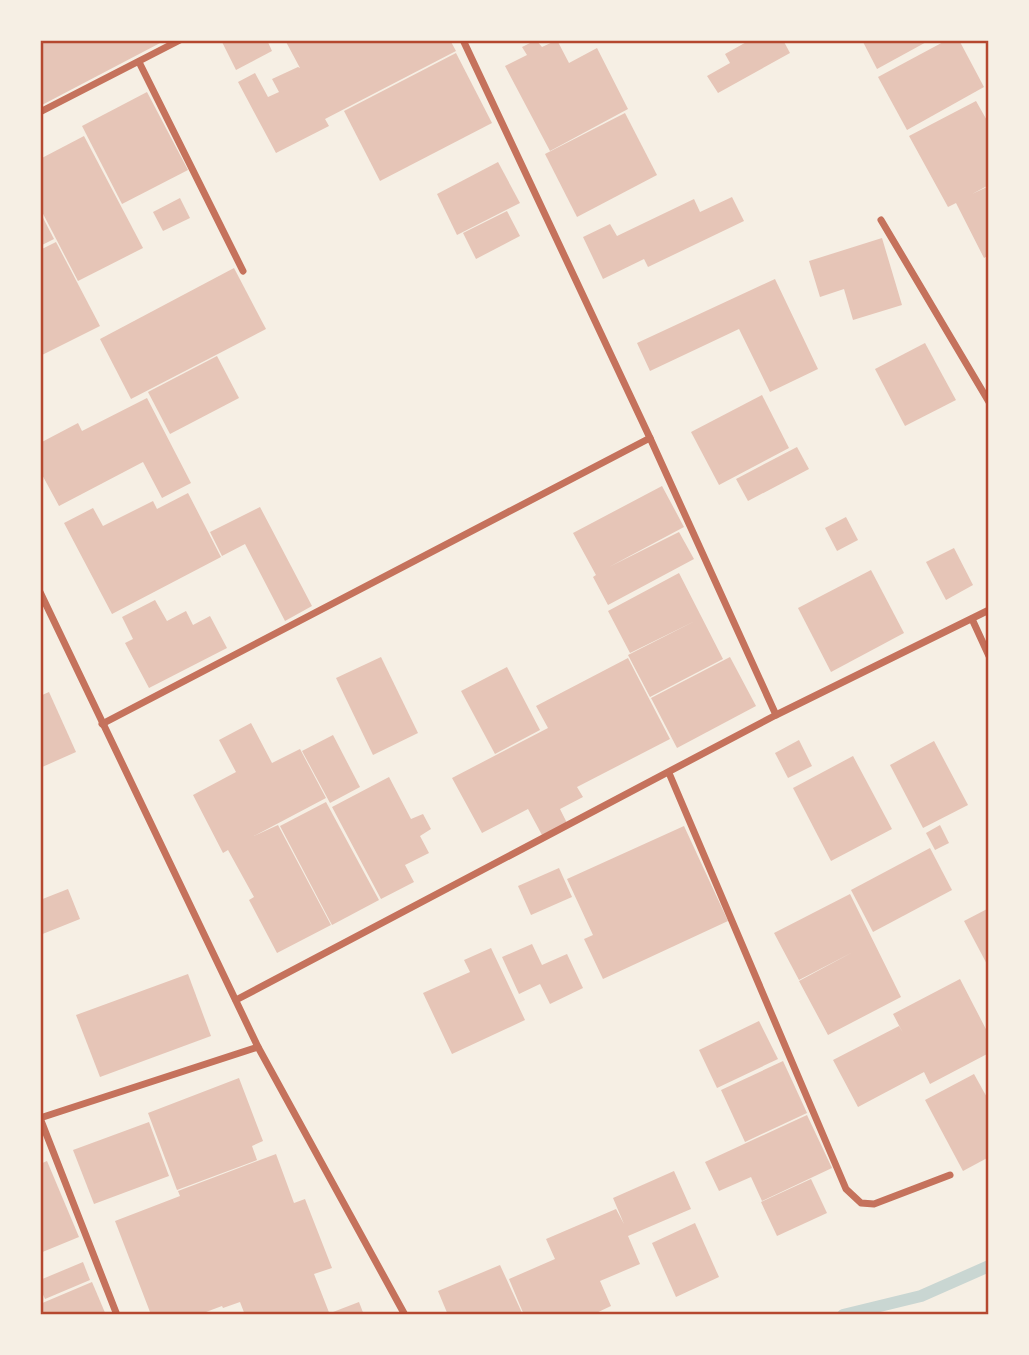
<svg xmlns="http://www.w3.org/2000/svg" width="1029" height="1355" font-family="'DM Sans',sans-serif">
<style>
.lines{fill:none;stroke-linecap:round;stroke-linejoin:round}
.stream{stroke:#c9d6d2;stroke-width:12}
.building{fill:#e6c5b7}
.minor{stroke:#c5725c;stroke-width:7}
.neatline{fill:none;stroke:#b5482f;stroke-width:2.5}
</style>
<rect width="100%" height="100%" fill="#f6efe4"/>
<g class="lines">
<path class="stream" d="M843,1315L921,1296L989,1266"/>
</g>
<g class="building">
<path d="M40,40H160L162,42L40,106Z"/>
<path d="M221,40H267L272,51L236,70Z"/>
<path d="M285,40H450L456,51L325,119L329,126L276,153L238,82L255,73L268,97L279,92L272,79L298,67L300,68Z"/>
<path d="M536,40L542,47L557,40L569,63L597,48L628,109L550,151L505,66L527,55L522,47Z"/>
<path d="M750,40H783L790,53L718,93L707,76L730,63L725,54Z"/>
<path d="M862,40H930L877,69Z"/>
<path d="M947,40H959L984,87L907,130L878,77Z"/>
<path d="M456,53L492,123L380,181L344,111Z"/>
<path d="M147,92L188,170L122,204L82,126Z"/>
<path d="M976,101L989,124V185L972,194L989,186V255L984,258L956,203L948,207L909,136Z"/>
<path d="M625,113L657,175L577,217L545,154Z"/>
<path d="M84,136L143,248L78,281L40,208V159Z"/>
<path d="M498,162L520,203L457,235L437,194Z"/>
<path d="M732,197L744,221L648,267L644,259L603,279L583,237L610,224L617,236L694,199L700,212Z"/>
<path d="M180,198L190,218L163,231L153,212Z"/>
<path d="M507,211L520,236L476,259L463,233Z"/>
<path d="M40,212L54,239L40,246Z"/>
<path d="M882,238L902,305L853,320L844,289L820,297L809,261Z"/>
<path d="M56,242L100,326L40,356V250Z"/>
<path d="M234,268L266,329L131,399L100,339Z"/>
<path d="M775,279L818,369L770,392L739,329L650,371L637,343Z"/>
<path d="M925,343L956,400L905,426L875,369Z"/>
<path d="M217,356L239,398L170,434L148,392Z"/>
<path d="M762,395L789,448L719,485L691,432Z"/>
<path d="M147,398L191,483L162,498L143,462L59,506L40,471V443L78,423L82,431Z"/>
<path d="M797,447L809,469L748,501L736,479Z"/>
<path d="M662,486L684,527L609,567L679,532L694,559L608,605L593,577L596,575L573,533Z"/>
<path d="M188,493L221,557L112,614L64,523L93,508L103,526L153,501L157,509Z"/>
<path d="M260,507L312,606L285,621L245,544L222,556L210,532Z"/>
<path d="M846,517L858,540L837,551L825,528Z"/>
<path d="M954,548L973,585L946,600L926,562Z"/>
<path d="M871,570L904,633L831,672L798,608Z"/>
<path d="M679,573L723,659L650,697L628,655L695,621L630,653L608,611Z"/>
<path d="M155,600L167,621L186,611L193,625L210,616L227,648L149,688L125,643L133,639L122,617Z"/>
<path d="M381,657L418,733L373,755L336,678Z"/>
<path d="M730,657L756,706L677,748L651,698Z"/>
<path d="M628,658L670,739L577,787L583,797L560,809L567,823L542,835L528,809L482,833L452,778L548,728L536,706Z"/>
<path d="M507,667L540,730L495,754L461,691Z"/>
<path d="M49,692L76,752L40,768V696Z"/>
<path d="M251,723L272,763L300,749L326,798L254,836L278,825L331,925L277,953L249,900L254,897L228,850L223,853L193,795L236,772L219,740Z"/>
<path d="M333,735L360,787L330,803L302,751Z"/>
<path d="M799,740L812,766L788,778L775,753Z"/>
<path d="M934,741L968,805L923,828L890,765Z"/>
<path d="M853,756L892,829L831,861L793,788Z"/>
<path d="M389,777L411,819L423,814L431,829L420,836L429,853L405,865L414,882L381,899L332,807Z"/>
<path d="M326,802L379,900L332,925L280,826Z"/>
<path d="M940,825L949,843L935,850L926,833Z"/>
<path d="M684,826L728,921L603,979L584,939L593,935L567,879Z"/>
<path d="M930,848L952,890L873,932L851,890Z"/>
<path d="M559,868L572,897L531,915L518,886Z"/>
<path d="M68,889L80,919L40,935V900Z"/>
<path d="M850,894L901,997L828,1035L799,981L853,952L799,980L774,933Z"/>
<path d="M989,908V968L964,921Z"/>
<path d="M532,944L542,965L567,954L583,988L550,1004L540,984L519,994L502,957Z"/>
<path d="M491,948L525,1020L452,1054L423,993L470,972L464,960Z"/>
<path d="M188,974L211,1036L100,1077L76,1015Z"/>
<path d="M960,979L989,1035V1053L930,1084L924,1072L858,1107L833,1060L899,1026L903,1033L893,1014Z"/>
<path d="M759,1021L778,1059L717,1088L699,1050Z"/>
<path d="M783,1061L807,1113L745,1142L721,1090Z"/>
<path d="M974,1074L989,1101V1157L963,1171L925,1100Z"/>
<path d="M239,1078L263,1141L252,1146L257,1160L177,1190L148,1113Z"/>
<path d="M807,1115L832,1168L762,1201L751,1177L719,1191L705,1162Z"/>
<path d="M149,1122L169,1176L94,1204L73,1150Z"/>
<path d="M276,1154L294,1203L305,1199L332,1268L314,1274L330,1315H245L240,1302L223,1308L222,1306L198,1315H142L150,1312L115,1221L180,1196L178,1191Z"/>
<path d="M47,1161L79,1237L40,1253V1164Z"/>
<path d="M674,1171L691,1209L628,1236L640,1264L600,1281L611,1306L592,1315H524L509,1279L555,1259L546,1239L616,1209L624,1224L613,1198Z"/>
<path d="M811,1179L827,1213L777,1236L761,1202Z"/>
<path d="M695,1223L719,1277L676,1297L652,1243Z"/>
<path d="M83,1262L90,1280L45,1299L40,1288V1280Z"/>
<path d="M500,1265L523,1315H448L438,1291Z"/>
<path d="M92,1282L106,1315H40V1304Z"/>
<path d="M359,1302L364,1315H334L333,1312Z"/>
</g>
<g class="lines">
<g class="minor">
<path d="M463,40L650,438L776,715"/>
<path d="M139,62L243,271"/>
<path d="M40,112L180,40"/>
<path d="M881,220L989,402"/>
<path d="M40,592L258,1047L405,1315"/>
<path d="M972,619L989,656"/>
<path d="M102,724L650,438"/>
<path d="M669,773L846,1189L861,1203L874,1204L950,1175"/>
<path d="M236,1000L776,715L989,610"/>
<path d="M40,1118L258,1047"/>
<path d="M40,1118L117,1315"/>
</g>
</g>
<rect width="1029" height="1355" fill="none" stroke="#f6efe4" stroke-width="84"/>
<rect x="42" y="42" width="945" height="1271" class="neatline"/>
</svg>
